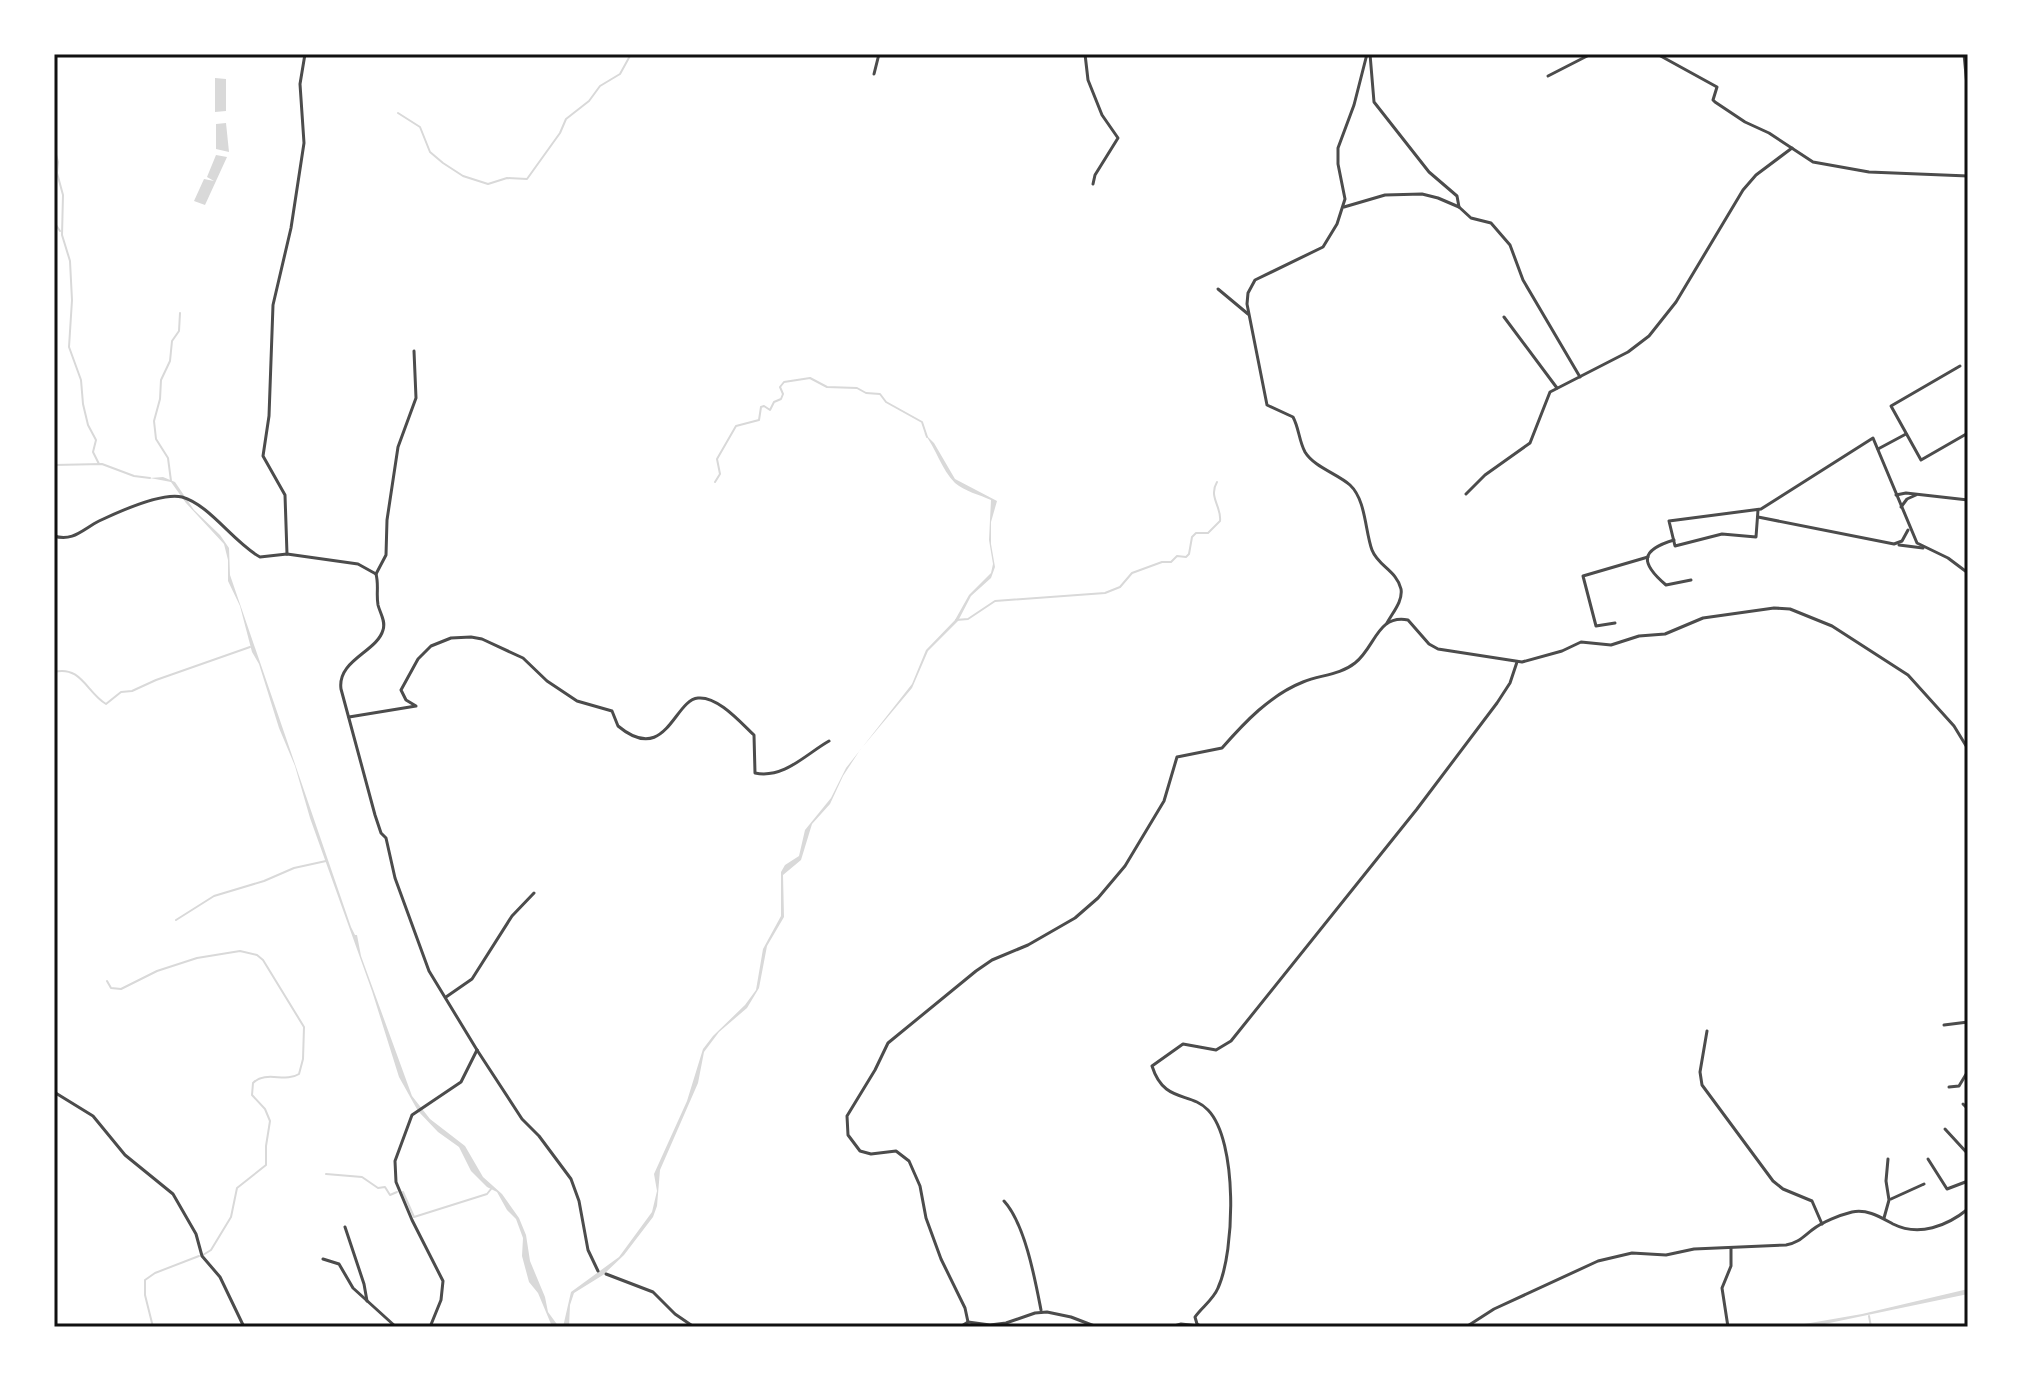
<svg xmlns="http://www.w3.org/2000/svg" width="2022" height="1381" font-family="'IBM Plex Sans',sans-serif">
<style>
.water{fill:#d9d9d9}
.lines{fill:none;stroke-linecap:round;stroke-linejoin:round}
.stream{stroke:#d9d9d9;stroke-width:2}
.minor{stroke:#4c4c4c;stroke-width:3}
.tertiary{stroke:#4c4c4c;stroke-width:3}
.neatline{fill:none;stroke:#111;stroke-width:3}
</style>
<rect width="100%" height="100%" fill="#fff"/>
<g class="water">
<path d="M215,78L226,79V111L215,112Z"/>
<path d="M226,123L229,152L216,149V124Z"/>
<path d="M216,155L227,157L205,205L194,201L204,179L214,181L207,177Z"/>
<path d="M924,433L934,443L955,479L997,501L991,522V544L995,567L991,578L971,596L958,621L928,651L912,688L860,750L843,776L830,804L812,824L801,860L783,875L784,917L767,946L759,988L747,1008L719,1032L704,1052L698,1083L660,1170L657,1206L653,1217L624,1255L603,1275L574,1293L570,1305L569,1327H563L571,1292L619,1257L652,1212L657,1191L654,1174L687,1101L703,1049L713,1036L745,1005L756,990L763,949L781,916V872L785,865L799,856L805,830L831,798L846,768L912,684L926,650L955,620L969,595L991,573L993,564L989,540L991,500C980,495 964,491 955,483C941,469 936,448 924,433Z"/>
<path d="M163,477L175,482L194,510L220,535L229,548L230,575L351,927L355,935H357L361,956L412,1096L430,1119L465,1146L483,1177L502,1194L519,1218L526,1235L530,1261L545,1297L548,1312L559,1327L551,1324L538,1293L529,1282L522,1256L523,1238L516,1219L507,1210L497,1192L487,1187L471,1171L459,1147L438,1132L418,1111L399,1077L372,991L310,818L295,766L279,728L259,664L252,652L240,606L228,581V560L224,544L186,503L171,482L150,478Z"/>
<path d="M1968,1289V1294L1815,1326L1787,1327L1862,1314Z"/>
</g>
<g class="lines">
<g class="stream">
<path d="M398,113L420,127L430,152L443,163L463,176L488,184L507,178L527,179L560,133L566,119L589,101L600,86L620,74L631,54"/>
<path d="M54,147L58,162L57,173L63,195L62,235L70,261L72,300L69,347L81,380L83,404L88,425L96,440L93,452L99,464"/>
<path d="M54,222L60,231"/>
<path d="M54,465L102,464L134,476L150,478"/>
<path d="M171,481L168,458L156,439L154,421L160,399L161,380L170,361L172,341L179,331L180,313"/>
<path d="M715,482L720,474L717,459L736,426L759,420L761,407L764,406L770,410L774,402L781,399L783,394L780,387L784,382L810,378L827,387L857,388L866,393L880,394L886,402L922,422L927,437"/>
<path d="M956,620L968,619L995,601L1105,593L1120,587L1132,573L1162,562H1171L1177,556L1186,557L1189,554L1192,537L1196,533H1208L1220,521C1222,507 1208,497 1217,482"/>
<path d="M54,672C81,665 87,693 106,704L121,692L132,691L156,680L250,647"/>
<path d="M176,920L214,896L264,881L294,868L326,861"/>
<path d="M107,981L111,988L121,989L157,971L197,958L240,951L257,955L263,960L304,1027L303,1059L299,1074C285,1083 266,1070 253,1083L252,1095L265,1109L270,1121L266,1146V1165L237,1188L231,1217L211,1250L203,1255"/>
<path d="M326,1174L362,1177L378,1188L385,1187L390,1195L397,1192"/>
<path d="M403,1192L414,1217L487,1194L491,1189"/>
<path d="M1869,1316L1871,1327"/>
<path d="M87,1327H95"/>
<path d="M153,1327L145,1295V1280L155,1273L199,1256"/>
</g>
<g class="minor">
<path d="M1085,54L1088,80L1102,115L1118,138L1095,175L1093,184"/>
<path d="M1367,54L1354,105L1338,148V164L1345,199L1337,224L1323,247L1255,280L1248,293L1247,304L1267,405L1293,417C1299,428 1299,441 1305,452C1314,467 1338,474 1350,485C1366,500 1365,531 1372,550C1378,566 1397,571 1401,589C1403,601 1393,612 1387,623"/>
<path d="M1370,54L1374,102L1429,172L1457,196L1459,207"/>
<path d="M1657,54L1717,87L1713,100L1715,102L1745,122L1769,133L1813,162L1869,172L1968,176"/>
<path d="M1964,54L1968,96"/>
<path d="M874,74L879,54"/>
<path d="M1548,76L1591,54"/>
<path d="M1344,207L1385,195L1422,194L1438,198L1459,207L1471,218L1491,223L1510,245L1523,280L1580,377"/>
<path d="M1218,289L1248,314"/>
<path d="M1504,317L1557,388"/>
<path d="M1960,366L1891,406L1921,460L1968,433"/>
<path d="M1878,449L1906,434"/>
<path d="M1466,494L1485,475L1530,443L1550,392L1628,352L1649,336L1676,302L1743,190L1756,175L1792,148"/>
<path d="M1896,495L1906,493L1968,500"/>
<path d="M1901,507L1907,499L1916,495"/>
<path d="M1758,510L1756,537L1722,534L1675,546L1669,521L1761,509L1873,438L1917,543L1948,558L1968,573"/>
<path d="M1758,517L1894,544L1902,541L1908,530"/>
<path d="M1674,540C1640,550 1640,563 1666,585L1691,580"/>
<path d="M1899,545L1923,548"/>
<path d="M287,554L285,495L263,456L269,416L273,305L291,228L304,143L300,84L305,54"/>
<path d="M376,574L386,555L387,520L398,447L416,398L414,351"/>
<path d="M1615,623L1596,626L1583,576L1648,557"/>
<path d="M349,717L416,706L406,700L401,690L418,659L431,646L451,638L471,637L482,639L523,658L547,681L577,701L612,711L618,726C666,766 674,700 698,698C718,696 741,723 754,735L755,773C784,779 806,754 829,741"/>
<path d="M446,997L472,979L512,916L534,893"/>
<path d="M1944,1025L1968,1022"/>
<path d="M1707,1031L1700,1072L1702,1085L1773,1181L1783,1189L1812,1201L1822,1224"/>
<path d="M477,1050L522,1119L539,1136L571,1179L579,1201L588,1250L598,1271"/>
<path d="M1949,1087L1959,1086L1968,1071"/>
<path d="M54,1092L93,1116L125,1155L173,1194L196,1234L202,1256L220,1277L244,1327"/>
<path d="M1963,1104L1968,1109"/>
<path d="M1945,1129L1968,1154"/>
<path d="M1928,1159L1947,1189L1968,1181"/>
<path d="M1891,1199L1924,1184"/>
<path d="M1004,1201C1025,1224 1035,1279 1041,1310"/>
<path d="M1884,1218L1889,1200L1886,1181L1888,1159"/>
<path d="M345,1227L364,1284L367,1301"/>
<path d="M323,1259L339,1264L353,1288L396,1327"/>
<path d="M606,1274L653,1292L675,1314L694,1327"/>
<path d="M968,1322L965,1308L941,1259L926,1218L920,1186L909,1161L896,1151L871,1154L860,1151L848,1135L847,1116L875,1070L888,1043L976,971L992,960L1028,945L1075,918L1098,898L1125,866L1164,801L1177,757L1222,748C1244,723 1270,695 1303,682C1320,675 1340,675 1355,663C1375,648 1377,614 1408,620L1429,644L1438,649L1522,662L1562,651L1581,642L1611,645L1639,636L1665,634L1703,618L1774,608L1790,609L1832,626L1908,675L1954,726L1968,749"/>
<path d="M430,1327L441,1300L443,1281L412,1220L396,1182L395,1161L412,1115L461,1082L477,1050"/>
<path d="M960,1327L968,1322L990,1325L1006,1323L1035,1313L1047,1312L1071,1317L1097,1327"/>
<path d="M1171,1327L1181,1324L1199,1326"/>
<path d="M1728,1327L1722,1288L1731,1266V1248"/>
</g>
<g class="tertiary">
<path d="M54,536C73,542 83,529 99,521C118,512 161,492 182,497C210,505 234,543 260,557L287,554L358,564L376,574C379,585 376,594 378,605C380,613 386,621 383,630C377,652 337,660 341,689L375,815L381,833L386,838L395,878L429,971L477,1050"/>
<path d="M1202,1327L1197,1324L1195,1317C1202,1307 1213,1300 1218,1288C1235,1251 1238,1141 1208,1110C1190,1091 1164,1104 1152,1066L1183,1044L1216,1050L1231,1041L1417,809L1497,703L1510,683L1517,662"/>
<path d="M1466,1327L1494,1309L1598,1261L1632,1253L1666,1255L1694,1249L1786,1245C1798,1243 1803,1237 1812,1230C1822,1222 1840,1215 1852,1212C1868,1209 1880,1217 1893,1224C1919,1237 1947,1226 1968,1209"/>
</g>
</g>
<rect width="2022" height="1381" fill="none" stroke="#ffffff" stroke-width="112"/>
<rect x="56" y="56" width="1910" height="1269" class="neatline"/>
</svg>
